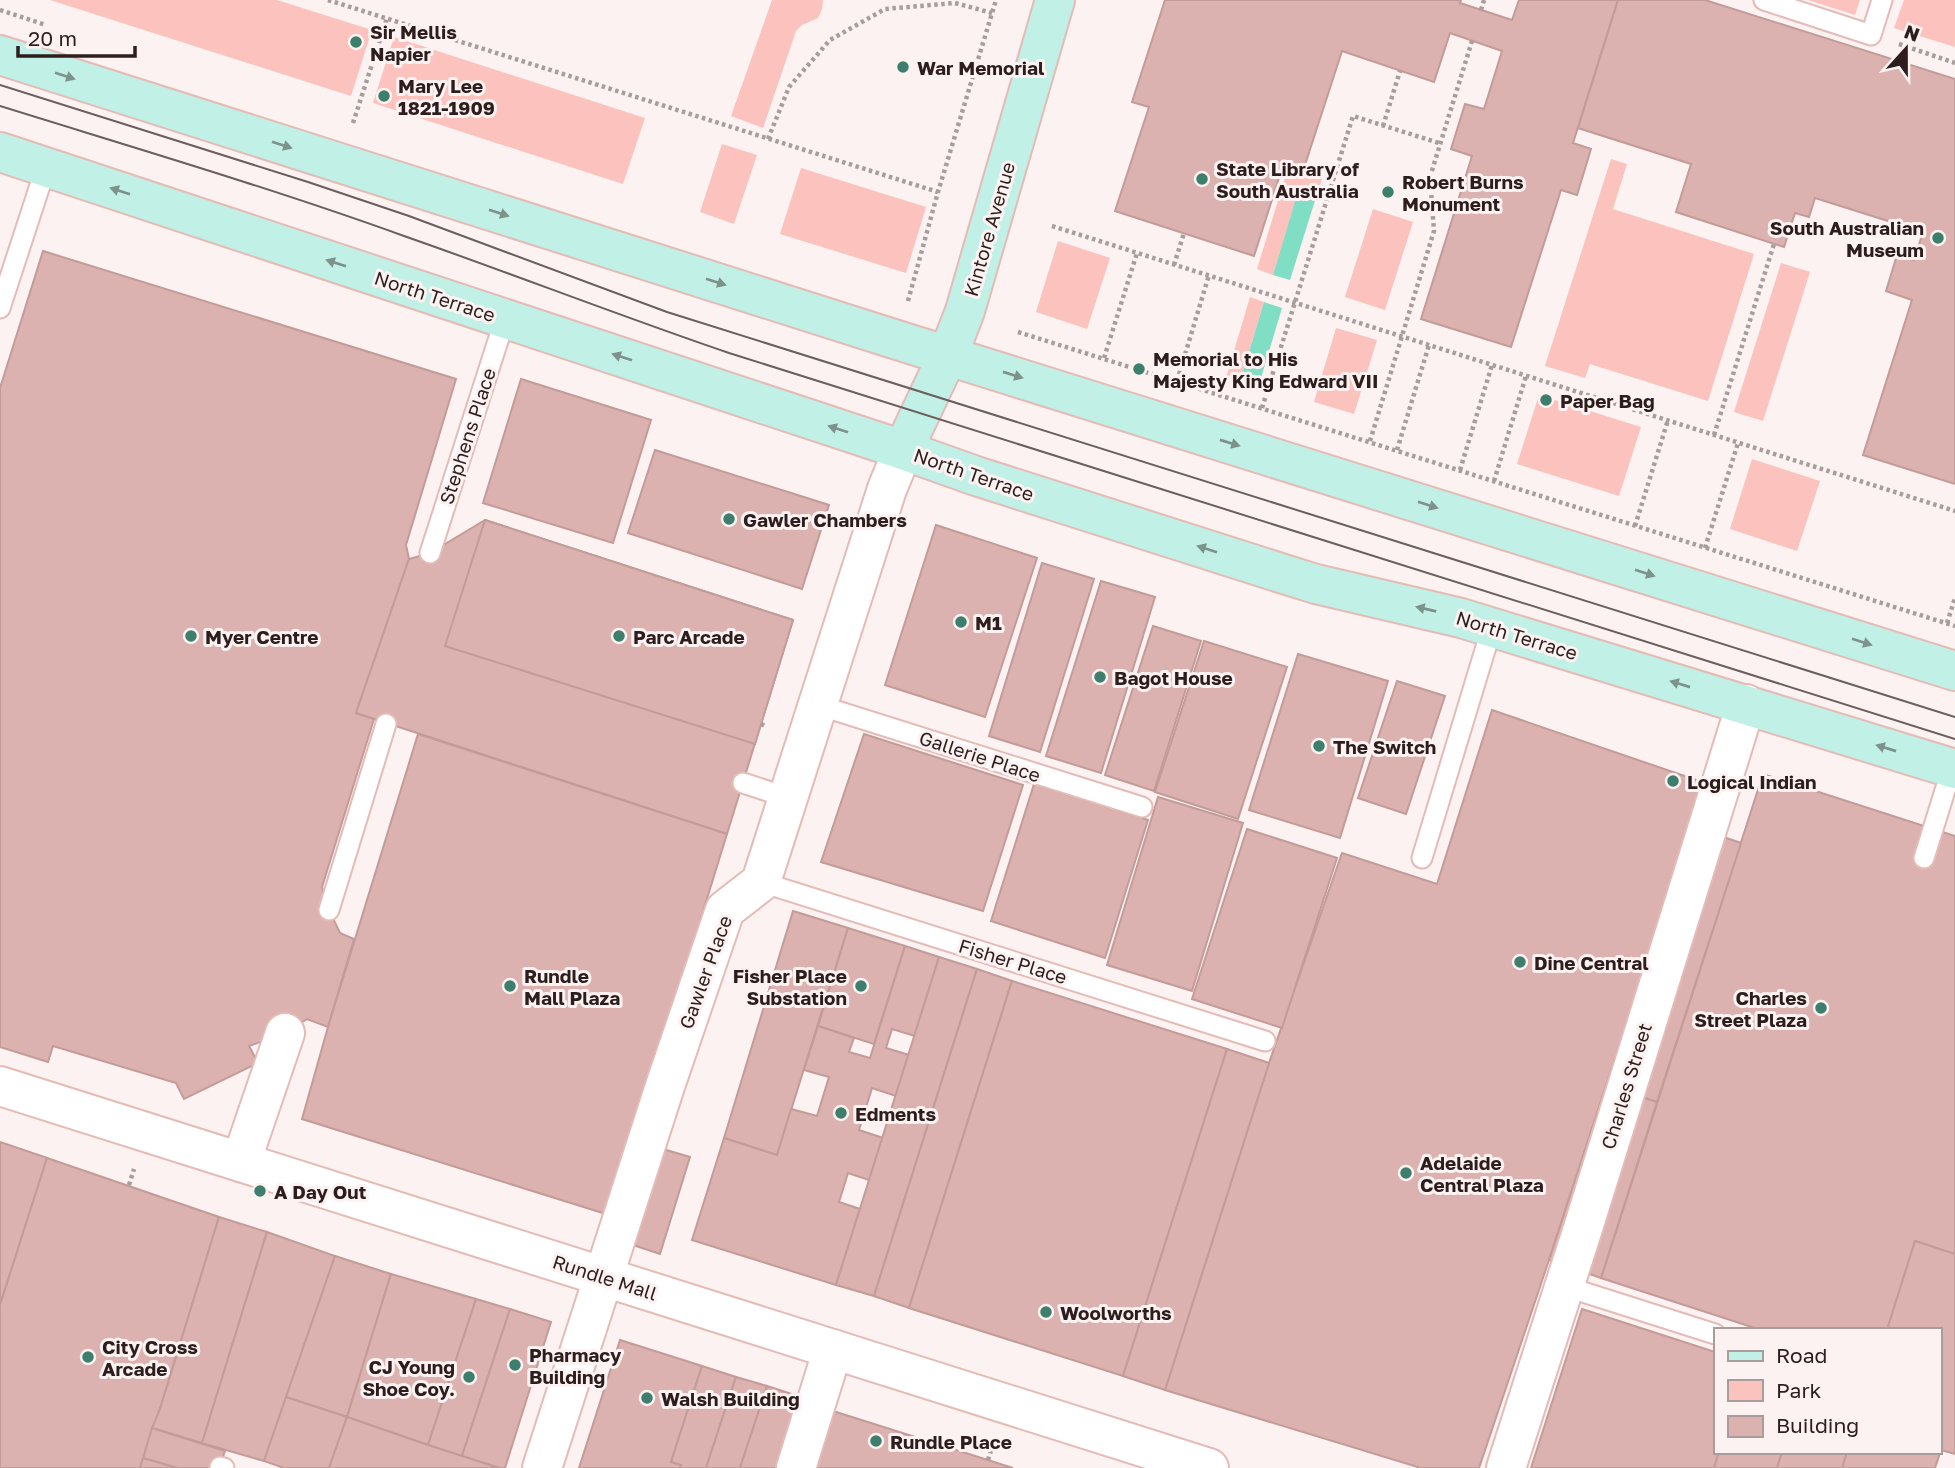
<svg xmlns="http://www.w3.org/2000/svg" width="1955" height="1468" font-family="'Golos Text',sans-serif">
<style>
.green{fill:#fbc2be}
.water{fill:#7fdec3}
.building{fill:#dbb2af;stroke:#c39b98;stroke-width:2}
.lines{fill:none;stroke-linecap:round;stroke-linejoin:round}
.lane-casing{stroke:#e4bbb7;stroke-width:23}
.street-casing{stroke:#e4bbb7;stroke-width:42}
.secondary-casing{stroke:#e4bbb7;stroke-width:42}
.path{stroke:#a89d9c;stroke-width:4.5;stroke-dasharray:3.5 3.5;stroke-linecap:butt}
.lane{stroke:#fff;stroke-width:19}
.street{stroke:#fff;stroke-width:38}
.secondary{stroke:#c1f0e6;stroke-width:38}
.tram{stroke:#6c5e5d;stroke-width:2}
.oneway{fill:#7e928c}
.poi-dot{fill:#3e7e6d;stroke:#fbf2f1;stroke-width:2.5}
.labels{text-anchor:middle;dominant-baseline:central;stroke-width:6;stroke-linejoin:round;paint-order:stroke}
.poi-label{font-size:19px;font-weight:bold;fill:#2d1e1d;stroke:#fbf2f1;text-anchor:start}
.street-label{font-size:19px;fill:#2d1e1d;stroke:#fbf2f1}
</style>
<rect width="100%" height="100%" fill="#fbf2f1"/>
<g class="green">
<path d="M50,0H277L372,30L351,96Z"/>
<path d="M772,0H823L822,9L818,18L802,25L796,31L763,128L731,116Z"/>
<path d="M1808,0H1860L1855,15Z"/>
<path d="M1904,0H1955V47L1894,28Z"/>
<path d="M394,37L645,118L623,184L373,103Z"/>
<path d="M722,144L757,155L734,224L700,212Z"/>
<path d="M1611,159L1627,164L1613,209L1754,254L1708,401L1590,364L1585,378L1545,366Z"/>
<path d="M801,168L926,207L906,273L780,234Z"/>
<path d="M1288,168L1322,179L1318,191L1300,186L1273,275L1257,269Z"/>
<path d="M1373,209L1413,222L1385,310L1345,297Z"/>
<path d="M1058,241L1110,258L1087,329L1036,312Z"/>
<path d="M1781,263L1810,272L1763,421L1734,412Z"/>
<path d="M1250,297L1264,302L1240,382L1226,378Z"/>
<path d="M1336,328L1377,340L1354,414L1314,402Z"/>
<path d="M1539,395L1641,427L1619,496L1517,464Z"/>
<path d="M1752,459L1820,481L1797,551L1730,529Z"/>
</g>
<g class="water">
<path d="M1300,185L1318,191L1290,280L1273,275Z"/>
<path d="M1264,302L1282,308L1258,388L1240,382Z"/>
</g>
<g class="building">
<path d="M1165,0H1461L1460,3L1512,20L1519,0H1618L1573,143L1591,149L1577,195L1561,190L1511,347L1421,319L1472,156L1451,149L1465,104L1484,109L1502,51L1450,33L1434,82L1342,51L1304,168L1284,162L1254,256L1115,211L1149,107L1132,102Z"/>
<path d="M1618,0H1705L1955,79V484L1863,455L1912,300L1886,291L1897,255L1914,260L1923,232L1815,198L1809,217L1795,213L1784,247L1676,212L1691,164L1578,128Z"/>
<path d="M43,251L456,379L406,545L409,559L356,713L374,719L322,887L329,910L340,933L354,939L328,1027L307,1019L285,1033L249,1046L258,1063L184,1099L176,1083L53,1046L48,1062L0,1047V388Z"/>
<path d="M521,379L651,420L613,543L483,503Z"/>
<path d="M655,450L829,505L802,589L628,533Z"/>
<path d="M485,520L793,620L727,834L356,713L409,559L430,553Z"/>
<path d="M485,520L793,620L755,744L445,646Z"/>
<path d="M936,525L1037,558L985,717L885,685Z"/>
<path d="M1042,563L1094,579L1040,752L989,736Z"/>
<path d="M1101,581L1155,597L1101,773L1046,756Z"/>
<path d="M1153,626L1201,641L1154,791L1105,775Z"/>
<path d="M1204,641L1287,667L1238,819L1155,792Z"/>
<path d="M1298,654L1388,681L1340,838L1249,810Z"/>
<path d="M1397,681L1445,696L1406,814L1358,798Z"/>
<path d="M1492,710L1705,783L1549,1260L1479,1468H1421L1165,1390L1269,1063L1342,853L1437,884Z"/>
<path d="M418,734L727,834L609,1215L302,1119L328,1027Z"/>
<path d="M864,734L1023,785L983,911L821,862Z"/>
<path d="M1763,774L1955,836V1254L1915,1241L1887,1330H1761L1601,1278Z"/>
<path d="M1034,784L1148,820L1105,958L991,921Z"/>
<path d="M1158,797L1243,823L1192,991L1107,965Z"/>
<path d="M1691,826L1741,843L1657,1102L1606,1086Z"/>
<path d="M1247,829L1337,858L1282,1028L1192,999Z"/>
<path d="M793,911L848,928L777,1155L724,1138Z"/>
<path d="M848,928L905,946L874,1044L818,1026Z"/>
<path d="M905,946L939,957L915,1036L892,1029L886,1048L909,1055L896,1096L872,1088L859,1130L883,1138L869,1180L848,1173L839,1202L860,1209L836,1285L692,1240L724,1138L777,1155L791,1109L817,1116L829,1077L804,1070L818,1026L854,1038L849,1052L870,1058Z"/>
<path d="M939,957L977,969L874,1296L836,1285Z"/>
<path d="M977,969L1012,981L909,1308L874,1296Z"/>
<path d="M1012,981L1227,1049L1123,1376L909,1308Z"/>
<path d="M1227,1049L1269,1063L1165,1390L1123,1376Z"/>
<path d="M1606,1086L1657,1102L1601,1278L1549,1260Z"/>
<path d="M0,1142L47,1158L0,1305Z"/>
<path d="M639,1142L690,1157L660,1254L609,1237Z"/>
<path d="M47,1158L219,1217L160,1409L140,1468H0V1305Z"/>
<path d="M219,1217L267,1232L202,1443L152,1428L160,1409Z"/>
<path d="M267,1232L335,1256L264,1461L202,1443Z"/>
<path d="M1915,1241L1955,1254V1454L1941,1450L1935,1468H1842L1847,1452H1939V1330H1887Z"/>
<path d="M335,1256L391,1274L347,1417L286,1397Z"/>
<path d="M391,1274L476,1299L428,1445L347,1417Z"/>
<path d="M476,1299L510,1309L462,1456L428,1445Z"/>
<path d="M510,1309L551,1322L505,1468H499L462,1456Z"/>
<path d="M1582,1309L1715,1352V1452H1719L1714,1468H1531Z"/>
<path d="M620,1340L702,1366L671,1462L681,1465L680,1468H579Z"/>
<path d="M702,1366L736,1377L706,1468H680L681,1465L671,1462Z"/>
<path d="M736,1377L767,1386L740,1468H706Z"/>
<path d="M767,1386L807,1399L785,1468H740Z"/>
<path d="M286,1397L347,1417L329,1468H284L264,1461Z"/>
<path d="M833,1411L1013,1468H815Z"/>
<path d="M347,1417L428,1445L499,1468H329Z"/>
<path d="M152,1428L225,1451L219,1468H177L143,1458Z"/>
<path d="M1719,1452H1782L1777,1468H1714Z"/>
<path d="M1782,1452H1847L1842,1468H1777Z"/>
<path d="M143,1458L177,1468H140Z"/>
</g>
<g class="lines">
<g class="lane-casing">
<g id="lane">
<path d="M1764,0L1871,35L1882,0"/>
<path d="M0,308L46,167"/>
<path d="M430,553L505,319"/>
<path d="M818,705L1142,807"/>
<path d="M743,783L789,798"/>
<path d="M1422,858L1492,627"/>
<path d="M1924,858L1952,768"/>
<path d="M761,882L1265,1041"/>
<path d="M329,910L386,724"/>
<path d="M1564,1286L1715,1334"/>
<path d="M220,1467L224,1468"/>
</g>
</g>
<g class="street-casing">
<g id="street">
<path d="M0,1086L1209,1468"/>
<path d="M241,1162L285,1033"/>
<path d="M542,1468L665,1086L725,910L761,882L887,489L903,450"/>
<path d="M796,1468L833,1349"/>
<path d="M1506,1468L1585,1222L1746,704"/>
</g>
</g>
<g class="secondary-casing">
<g id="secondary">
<path d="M0,55L894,339L1955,671"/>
<path d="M0,152L903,450L976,476L1287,575L1316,584L1461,618L1955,769"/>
<path d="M903,450L948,355L965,311L1055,0"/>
</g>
</g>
<g class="path">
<path d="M328,0L938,192"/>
<path d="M0,10L46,25"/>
<path d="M1481,10L1484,0"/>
<path d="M1899,44L1955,63"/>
<path d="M353,123L387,18"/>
<path d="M1383,126L1400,71"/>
<path d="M768,139L789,87L830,40L885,9L955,3L992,13"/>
<path d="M1052,226L1955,511"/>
<path d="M1174,265L1184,233"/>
<path d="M908,301L938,192L996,0"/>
<path d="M1018,332L1955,626"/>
<path d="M1104,358L1137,253"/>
<path d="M1177,381L1209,275"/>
<path d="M1262,408L1353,116L1439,143"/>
<path d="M1714,435L1774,244"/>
<path d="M1370,441L1434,231L1430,177L1472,41"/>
<path d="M1397,450L1429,345"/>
<path d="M1460,470L1492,365"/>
<path d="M1494,481L1526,376"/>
<path d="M1635,526L1668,420"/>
<path d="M1705,548L1738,443"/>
<path d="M1947,623L1955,598"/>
<path d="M761,724L765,726"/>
<path d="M129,1185L134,1169"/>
<path d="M988,1460L994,1441"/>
</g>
<use href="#lane" class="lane"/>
<use href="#street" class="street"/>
<use href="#secondary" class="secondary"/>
<g class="tram">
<path d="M0,85L308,182L409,216L667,312L1955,717"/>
<path d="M0,106C135,148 271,188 404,236C513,274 620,316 729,353L1955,739"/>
</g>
</g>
<defs><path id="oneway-solid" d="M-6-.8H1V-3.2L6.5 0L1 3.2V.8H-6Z" transform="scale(1.75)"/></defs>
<g class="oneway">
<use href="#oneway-solid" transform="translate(65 76) rotate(18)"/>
<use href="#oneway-solid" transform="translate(282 145) rotate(18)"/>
<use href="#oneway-solid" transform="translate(120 191) rotate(-162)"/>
<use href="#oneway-solid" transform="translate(499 213) rotate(18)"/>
<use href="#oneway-solid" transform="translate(336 263) rotate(-162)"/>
<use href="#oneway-solid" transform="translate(716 282) rotate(18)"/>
<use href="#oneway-solid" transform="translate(622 357) rotate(-162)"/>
<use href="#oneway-solid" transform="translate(1013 375) rotate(17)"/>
<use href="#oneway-solid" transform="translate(838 429) rotate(-162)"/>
<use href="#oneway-solid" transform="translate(1230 443) rotate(17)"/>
<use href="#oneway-solid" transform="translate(1428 505) rotate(18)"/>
<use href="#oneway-solid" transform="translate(1207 549) rotate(-162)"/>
<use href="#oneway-solid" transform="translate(1645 573) rotate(18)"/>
<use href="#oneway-solid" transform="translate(1426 609) rotate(-167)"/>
<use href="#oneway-solid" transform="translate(1862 642) rotate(18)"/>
<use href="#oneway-solid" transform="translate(1680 684) rotate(-163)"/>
<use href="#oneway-solid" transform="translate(1886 748) rotate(-163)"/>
</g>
<g class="poi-dot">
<circle cx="356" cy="42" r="7"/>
<circle cx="903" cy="67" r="7"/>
<circle cx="384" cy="96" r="7"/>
<circle cx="1202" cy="179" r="7"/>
<circle cx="1388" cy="192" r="7"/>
<circle cx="1938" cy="238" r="7"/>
<circle cx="1139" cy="369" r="7"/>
<circle cx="1546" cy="400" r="7"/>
<circle cx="729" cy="519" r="7"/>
<circle cx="961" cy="622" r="7"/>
<circle cx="191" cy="636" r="7"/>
<circle cx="619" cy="636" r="7"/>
<circle cx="1100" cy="677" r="7"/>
<circle cx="1319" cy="746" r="7"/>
<circle cx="1673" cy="781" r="7"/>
<circle cx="1520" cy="962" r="7"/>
<circle cx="510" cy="986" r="7"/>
<circle cx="861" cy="986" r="7"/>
<circle cx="1821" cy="1008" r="7"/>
<circle cx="841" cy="1113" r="7"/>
<circle cx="1406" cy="1173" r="7"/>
<circle cx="260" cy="1191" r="7"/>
<circle cx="1046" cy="1312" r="7"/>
<circle cx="88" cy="1357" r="7"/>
<circle cx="515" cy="1365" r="7"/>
<circle cx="469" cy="1377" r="7"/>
<circle cx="647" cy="1398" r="7"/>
<circle cx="876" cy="1441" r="7"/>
</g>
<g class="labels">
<g class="poi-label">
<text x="370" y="31">Sir Mellis<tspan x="370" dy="22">Napier</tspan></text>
<text x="917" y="67">War Memorial</text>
<text x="398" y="85">Mary Lee<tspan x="398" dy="22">1821-1909</tspan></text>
<text x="1216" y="168">State Library of<tspan x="1216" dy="22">South Australia</tspan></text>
<text x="1402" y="181">Robert Burns<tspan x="1402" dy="22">Monument</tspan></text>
<text x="1924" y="227" text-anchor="end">South Australian<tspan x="1924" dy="22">Museum</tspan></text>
<text x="1153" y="358">Memorial to His<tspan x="1153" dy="22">Majesty King Edward VII</tspan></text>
<text x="1560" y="400">Paper Bag</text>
<text x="743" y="519">Gawler Chambers</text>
<text x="975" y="622">M1</text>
<text x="205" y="636">Myer Centre</text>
<text x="633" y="636">Parc Arcade</text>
<text x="1114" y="677">Bagot House</text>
<text x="1333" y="746">The Switch</text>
<text x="1687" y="781">Logical Indian</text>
<text x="1534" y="962">Dine Central</text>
<text x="524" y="975">Rundle<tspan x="524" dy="22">Mall Plaza</tspan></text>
<text x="847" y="975" text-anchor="end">Fisher Place<tspan x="847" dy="22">Substation</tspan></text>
<text x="1807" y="997" text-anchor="end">Charles<tspan x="1807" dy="22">Street Plaza</tspan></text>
<text x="855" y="1113">Edments</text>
<text x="1420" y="1162">Adelaide<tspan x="1420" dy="22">Central Plaza</tspan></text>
<text x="274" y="1191">A Day Out</text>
<text x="1060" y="1312">Woolworths</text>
<text x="102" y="1346">City Cross<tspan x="102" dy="22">Arcade</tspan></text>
<text x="529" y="1354">Pharmacy<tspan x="529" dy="22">Building</tspan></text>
<text x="455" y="1366" text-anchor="end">CJ Young<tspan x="455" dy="22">Shoe Coy.</tspan></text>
<text x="661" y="1398">Walsh Building</text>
<text x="890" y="1441">Rundle Place</text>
</g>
<g class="street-label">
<text transform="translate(989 229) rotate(-74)">Kintore Avenue</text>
<text transform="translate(435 296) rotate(18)">North Terrace</text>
<text transform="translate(467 436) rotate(-72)">Stephens Place</text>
<text transform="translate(974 474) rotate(19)">North Terrace</text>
<text transform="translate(1517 635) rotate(17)">North Terrace</text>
<text transform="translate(980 756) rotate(18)">Gallerie Place</text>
<text transform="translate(1013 961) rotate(17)">Fisher Place</text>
<text transform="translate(705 972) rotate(-70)">Gawler Place</text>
<text transform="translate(1626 1086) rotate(-73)">Charles Street</text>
<text transform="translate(605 1277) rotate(18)">Rundle Mall</text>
</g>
</g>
<rect x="1714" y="1328" width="228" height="126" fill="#fbf2f1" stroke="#a99d9c" stroke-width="2"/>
<rect x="1728" y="1351" width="35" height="10" fill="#c1f0e6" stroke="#a99d9c" stroke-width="2"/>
<text x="1776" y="1363" font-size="21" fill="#2d1e1d">Road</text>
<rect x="1728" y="1380" width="35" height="21" fill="#fbc2be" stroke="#a99d9c" stroke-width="2"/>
<text x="1776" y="1398" font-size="21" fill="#2d1e1d">Park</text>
<rect x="1728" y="1416" width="35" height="21" fill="#dbb2af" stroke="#a99d9c" stroke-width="2"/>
<text x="1776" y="1433" font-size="21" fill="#2d1e1d">Building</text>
<g transform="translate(1906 49) rotate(21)" stroke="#fbf2f1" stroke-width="5" paint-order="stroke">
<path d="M0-5L12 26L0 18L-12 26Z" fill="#2d1e1d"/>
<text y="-10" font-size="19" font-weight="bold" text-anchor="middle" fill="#2d1e1d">N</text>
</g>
<path d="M18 46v10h117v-10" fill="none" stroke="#2d1e1d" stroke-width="3.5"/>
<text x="28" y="46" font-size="21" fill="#2d1e1d" stroke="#fbf2f1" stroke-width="5" paint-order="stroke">20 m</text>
</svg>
